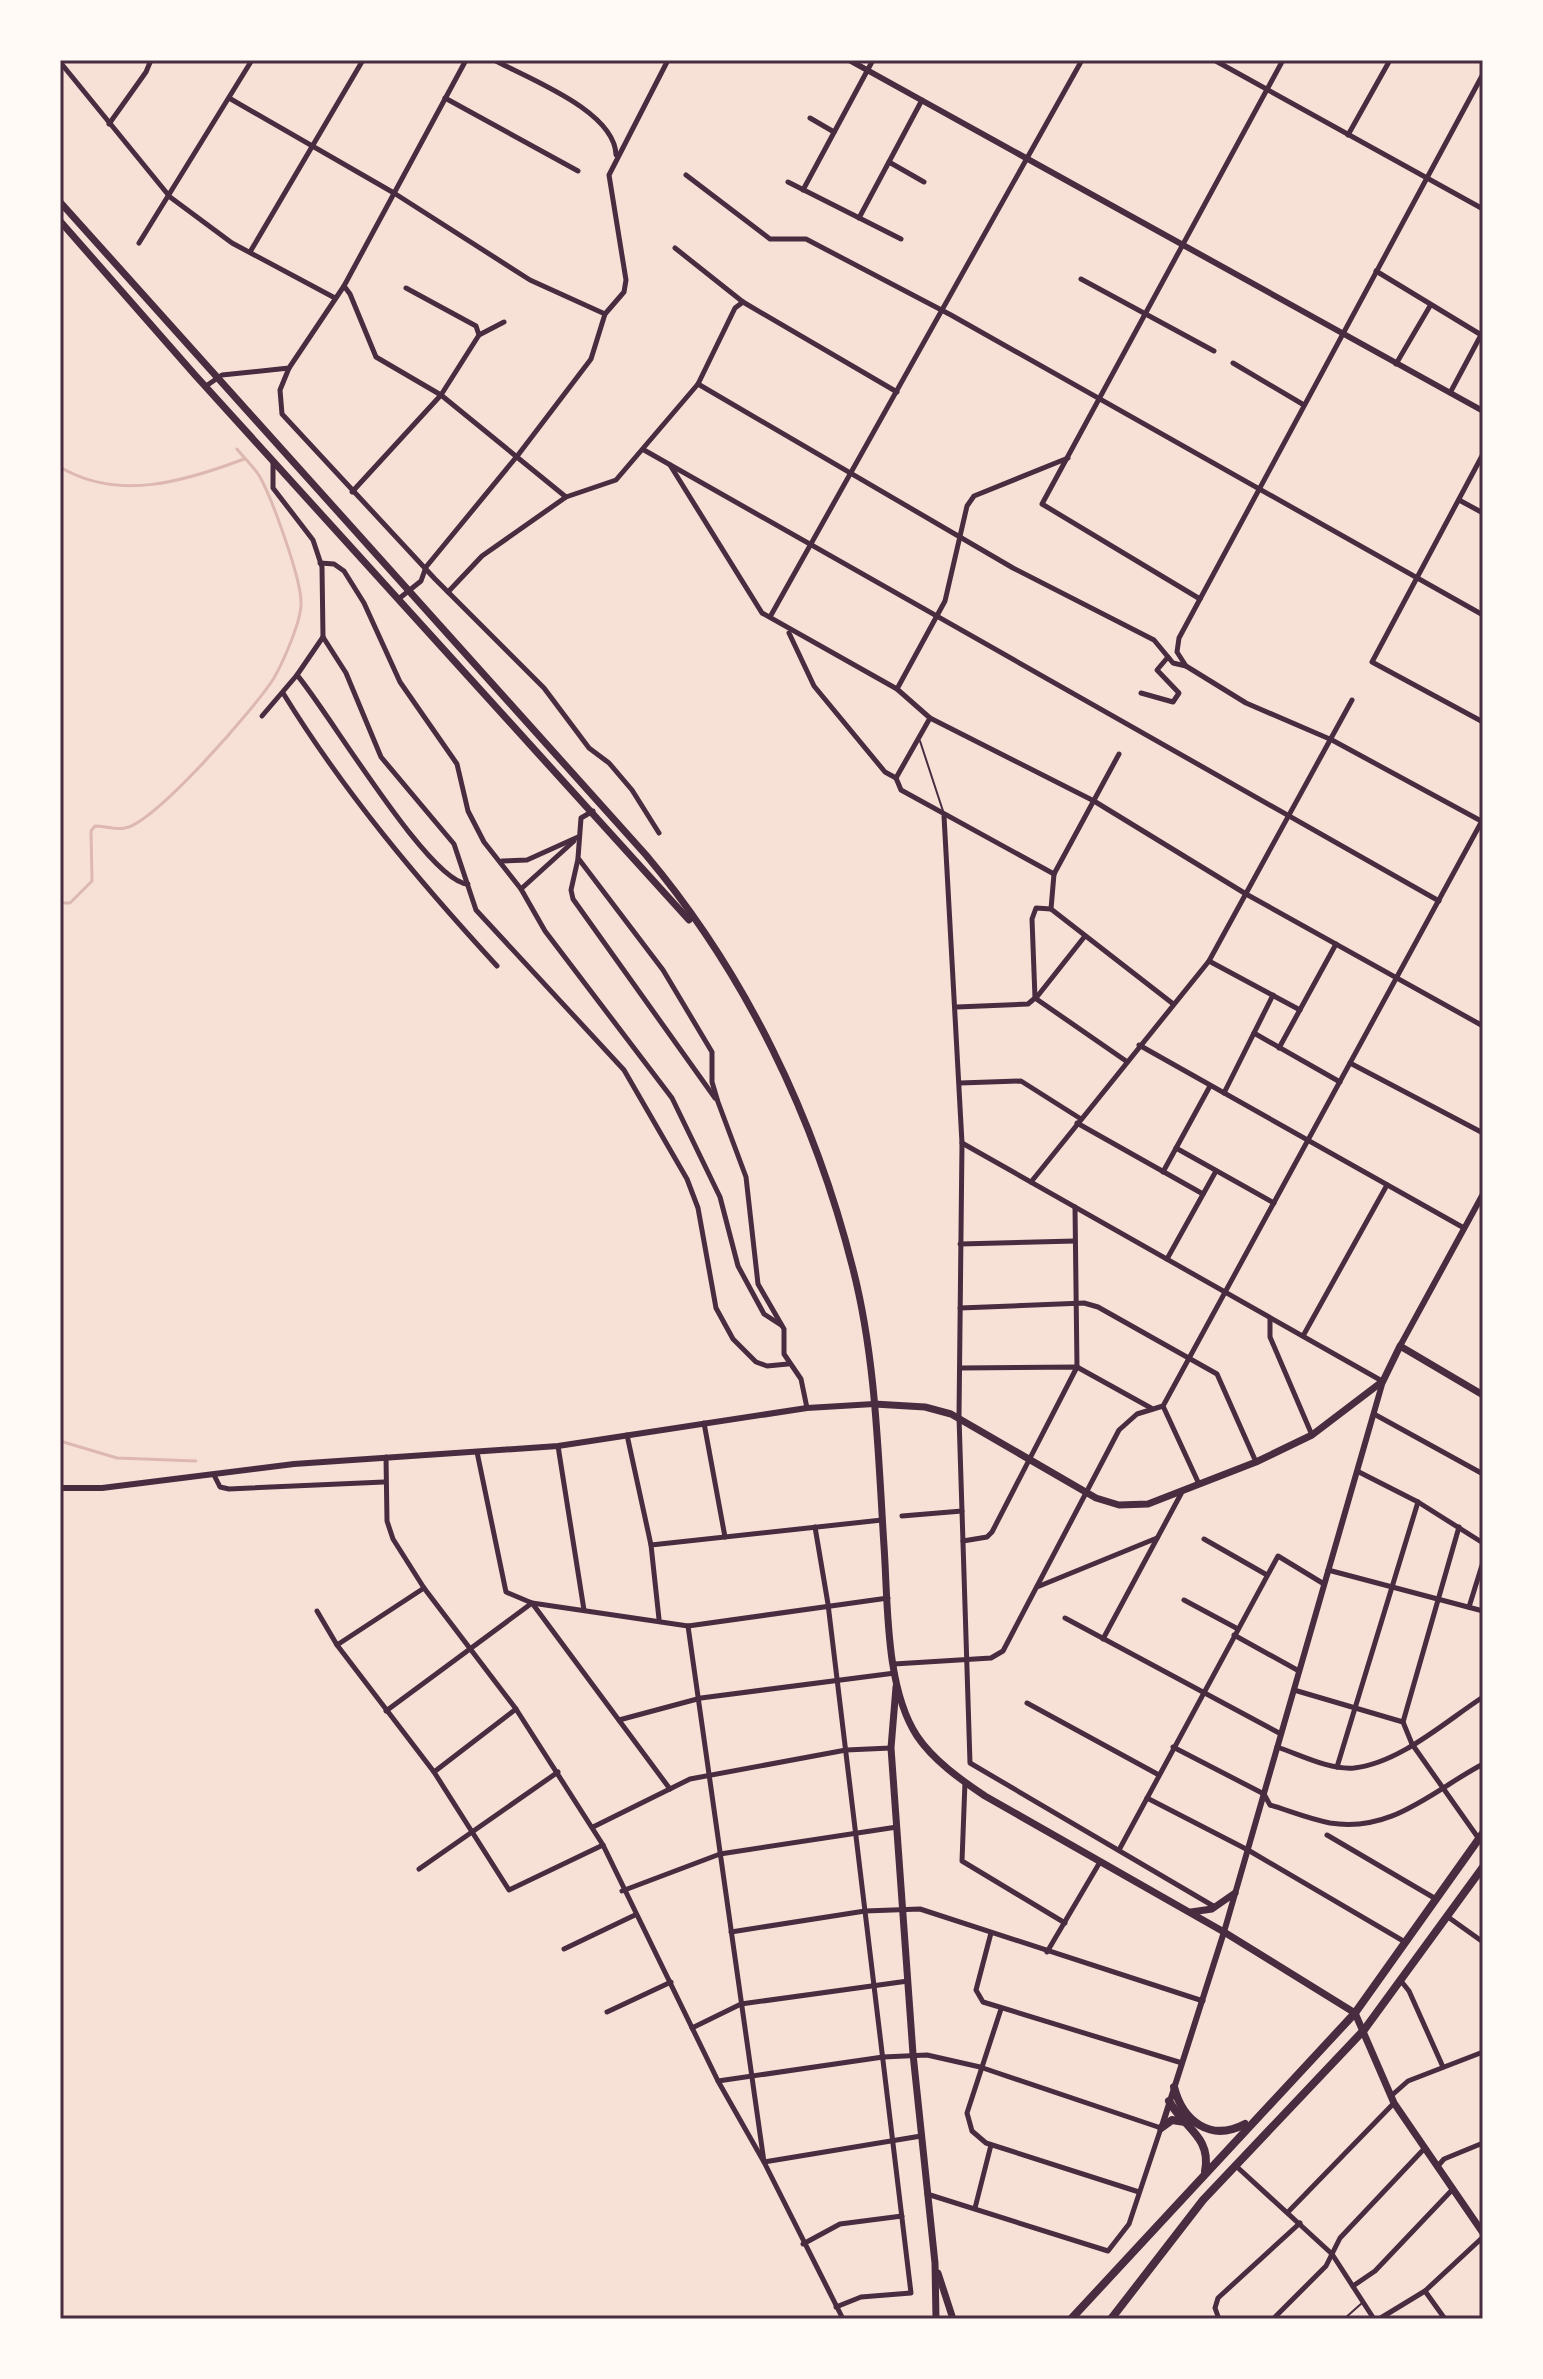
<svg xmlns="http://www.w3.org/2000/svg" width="1543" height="2379" font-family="Cabin,sans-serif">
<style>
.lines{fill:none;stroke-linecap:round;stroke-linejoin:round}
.stream{stroke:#dcb8b0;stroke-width:3}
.service{stroke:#4a2c40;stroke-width:2}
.minor{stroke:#4a2c40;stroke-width:5}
.tertiary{stroke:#4a2c40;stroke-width:6}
.secondary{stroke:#4a2c40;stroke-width:7}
.trunk{stroke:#4a2c40;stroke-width:8}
.neatline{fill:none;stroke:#4a2c40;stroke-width:3}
</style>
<rect width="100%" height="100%" fill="#f7e1d7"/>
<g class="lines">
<g class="stream">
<path d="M60,467C118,502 186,481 244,459"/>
<path d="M60,903H70L92,881L91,831L95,826C104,826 117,830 125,828C156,822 256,707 274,678C283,662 301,622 301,604C302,580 272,499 260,477C254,467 244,458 237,449"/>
<path d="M60,1441L117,1458L196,1461"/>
</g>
<g class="service">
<path d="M920,741L943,811"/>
<path d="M1344,2319L1362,2303"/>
</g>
<g class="minor">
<path d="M494,60C529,79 615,111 616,155"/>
<path d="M1214,60L1483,209"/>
<path d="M60,62L170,197L232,243L335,298"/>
<path d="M229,98L394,193L530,280L605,314"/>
<path d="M445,98L578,171"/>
<path d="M810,118L834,132"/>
<path d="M109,124L146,72L151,60"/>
<path d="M1348,135L1390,60"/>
<path d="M889,162L924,182"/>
<path d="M686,175L770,239H806L951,315L1483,615"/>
<path d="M788,182L901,239"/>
<path d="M803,190L873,60"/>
<path d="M859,218L922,100"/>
<path d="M139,243L252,60"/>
<path d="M675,248L743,302L897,392"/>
<path d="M250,252L363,60"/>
<path d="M1376,271L1483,336"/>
<path d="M1081,279L1214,351"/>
<path d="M344,286L350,294L376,357L441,395L566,497"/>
<path d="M479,335L504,322"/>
<path d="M1233,363L1304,405"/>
<path d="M1396,364L1430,306"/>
<path d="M289,368L280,390L282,414L435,579L544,688L589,748L609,763L632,790L659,833"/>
<path d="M698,384L1013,568L1154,640L1173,663L1186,666L1246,703L1332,740L1483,822"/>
<path d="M206,386L222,375L289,368L344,286L466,60"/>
<path d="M1450,393L1481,335"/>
<path d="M644,450L1439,901"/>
<path d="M1483,454L1372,662L1483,722"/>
<path d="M273,461V488L313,540L322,567L323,637L346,673L381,757L454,844L476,910L624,1070L687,1179L698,1208L716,1308L733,1339L756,1362L767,1366L788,1364"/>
<path d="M670,465L762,613L897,689L930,718L1094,801L1246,894L1483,1026"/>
<path d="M352,492L441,395L479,335L476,326L406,288"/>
<path d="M1459,500L1483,513"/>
<path d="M320,563L334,564L344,571L364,603L400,682L457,764L468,811L484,842L521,889L545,931L672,1098L720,1197L738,1266L764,1314L781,1325"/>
<path d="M448,592L482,556L566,497L616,480L698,384L735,308L743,302"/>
<path d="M401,597L421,581L426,567L518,455L591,359L605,314L624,292L626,280L609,175L668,60"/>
<path d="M1200,599L1042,504L1283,60"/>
<path d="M770,617L1082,60"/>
<path d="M789,633L814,686L885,772L896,778L901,790L1054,874"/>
<path d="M1186,666L1177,652L1179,638L1483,74"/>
<path d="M297,675C328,711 429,883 468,884"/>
<path d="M897,689L945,601L967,506L974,496L1068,458"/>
<path d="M283,693C344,792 418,880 497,966"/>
<path d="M1141,693L1173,702L1179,693L1157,670L1168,657"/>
<path d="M262,716L297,675L323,637"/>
<path d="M896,778L930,718"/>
<path d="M593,811L581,818L578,858L663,970L712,1052V1082L718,1102L746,1177L758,1284L784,1329V1354L801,1379L807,1408"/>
<path d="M944,816L962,1143L959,1417L970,1763L1215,1907"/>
<path d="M578,859L571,890L573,899L715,1098"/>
<path d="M502,861L527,860L578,837"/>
<path d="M1054,874L1119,754"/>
<path d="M521,889L574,841"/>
<path d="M1051,909L1054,874"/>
<path d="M1209,961L1300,1010"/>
<path d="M1035,998L1032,919L1036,908L1051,909L1172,1003"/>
<path d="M1036,998L1085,936"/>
<path d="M957,1007L1028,1004L1035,998L1126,1061"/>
<path d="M1254,1033L1340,1082"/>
<path d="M1139,1045L1464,1228"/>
<path d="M1279,1048L1336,944"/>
<path d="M1350,1063L1483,1133"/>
<path d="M960,1083L1021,1081L1081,1119"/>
<path d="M1224,1093L1273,995"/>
<path d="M1077,1123L1203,1194"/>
<path d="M962,1143L1382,1381"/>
<path d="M1176,1148L1274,1203"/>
<path d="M1163,1172L1210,1086"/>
<path d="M1031,1182L1209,961L1352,700"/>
<path d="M960,1244L1075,1241"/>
<path d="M1167,1259L1216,1171"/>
<path d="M960,1308L1084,1303L1098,1307L1217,1374L1256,1462"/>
<path d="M1270,1318V1337L1312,1435"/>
<path d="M1303,1336L1387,1185"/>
<path d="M960,1368L1077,1367L1151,1408"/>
<path d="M1163,1406L1199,1484"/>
<path d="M1374,1414L1483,1474"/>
<path d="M704,1423L725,1537"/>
<path d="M627,1435L651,1545L659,1619"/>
<path d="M558,1446L584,1610"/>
<path d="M477,1452L506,1592L532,1603L670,1789"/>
<path d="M386,1457L387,1521L393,1539L424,1588L516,1709L603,1845L718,2081L764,2162L843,2319"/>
<path d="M1357,1471L1418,1502L1483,1543"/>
<path d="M214,1475L220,1487L229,1489L384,1482"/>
<path d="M902,1516L962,1511"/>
<path d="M815,1527L828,1604L911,2293L861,2297L836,2307"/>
<path d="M1204,1539L1267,1575"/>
<path d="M963,1541L987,1537L992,1532L1077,1367L1075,1207"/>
<path d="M651,1545L882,1520"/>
<path d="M1328,1570L1483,1611"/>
<path d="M1037,1587L1157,1538"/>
<path d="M1184,1600L1238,1629"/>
<path d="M1469,1607L1483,1562"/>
<path d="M317,1611L337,1645L434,1772L509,1890L603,1845"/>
<path d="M1065,1618L1281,1734"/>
<path d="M688,1626L764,2162L921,2136"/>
<path d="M1234,1635L1299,1671"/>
<path d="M1103,1639L1182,1492"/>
<path d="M337,1645L424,1588"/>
<path d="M894,1664L991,1658L1003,1651L1119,1430L1137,1414L1163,1406L1483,819"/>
<path d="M1294,1690L1403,1722L1412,1744L1479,1839"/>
<path d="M1027,1703L1159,1775"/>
<path d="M386,1711L532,1603L688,1626L888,1598"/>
<path d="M619,1720L701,1698L895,1673"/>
<path d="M1403,1722L1459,1527"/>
<path d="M1173,1747L1264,1794L1270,1805C1290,1811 1309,1819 1330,1823C1392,1833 1432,1791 1483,1764"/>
<path d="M1277,1747C1301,1755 1329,1770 1354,1768C1400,1763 1446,1721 1483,1697"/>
<path d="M1337,1767L1418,1502"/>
<path d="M434,1772L516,1709"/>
<path d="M965,1782L962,1861L1065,1923"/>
<path d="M1147,1798L1248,1850L1405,1942"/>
<path d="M593,1827L690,1779L846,1750L891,1748"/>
<path d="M1327,1835L1436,1899"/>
<path d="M1119,1850L1278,1556L1324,1584"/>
<path d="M419,1869L558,1772"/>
<path d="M622,1891L720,1854L897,1827"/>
<path d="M1448,1917L1483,1942"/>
<path d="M731,1932L865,1911L920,1909L1203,2001"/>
<path d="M991,1933L976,1990L983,2002L1182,2063"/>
<path d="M564,1949L635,1915"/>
<path d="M1047,1952L1100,1862"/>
<path d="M1401,1981L1409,1991L1443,2067"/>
<path d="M1001,2009L967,2113L972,2131L986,2143L1139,2192"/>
<path d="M607,2012L671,1982"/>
<path d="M692,2028L741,2004L908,1981"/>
<path d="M718,2081L883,2057L927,2055L980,2067L1161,2128L1129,2224L1108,2251L927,2194"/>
<path d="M1391,2096L1408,2081L1483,2052"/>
<path d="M1236,2166L1332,2254L1374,2319"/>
<path d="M1437,2167L1444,2159L1483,2143"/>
<path d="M975,2208L991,2145"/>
<path d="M1289,2211L1394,2103"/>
<path d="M803,2244L840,2224L902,2216"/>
<path d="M1353,2286L1375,2271L1452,2190"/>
<path d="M1425,2291L1445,2319"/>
<path d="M1219,2319L1215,2308L1218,2298L1300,2223"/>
<path d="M1273,2319L1326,2266L1340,2238L1423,2150"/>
<path d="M1379,2319L1425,2291L1483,2237"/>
</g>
<g class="tertiary">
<path d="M849,60L1483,411"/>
<path d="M1400,1346L1483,1194"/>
<path d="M60,1488H102L294,1464L558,1446L807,1408L874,1404"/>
<path d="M1162,2126L1224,1932L1383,1381"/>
</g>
<g class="secondary">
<path d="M60,202L646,855C746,974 815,1118 853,1269C876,1359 878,1454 884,1546C888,1602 885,1687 917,1736C933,1760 961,1780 985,1796L1224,1932L1355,2013L1394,2103L1483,2233"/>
<path d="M60,221L195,375L689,920"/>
<path d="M874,1404L925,1407L951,1414L1096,1498L1119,1505L1148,1504L1256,1462L1312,1435L1383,1381L1400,1346L1483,1395"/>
<path d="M896,1687L891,1748L913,2054L935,2263L936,2319"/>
<path d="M1191,1912L1212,1909L1235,1893"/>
<path d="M938,2273L953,2319"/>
</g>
<g class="trunk">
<path d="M1174,2087C1183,2122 1211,2142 1245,2124"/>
<path d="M1169,2101C1183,2127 1212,2137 1205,2171"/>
<path d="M1161,2128L1172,2120L1185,2122"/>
<path d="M1071,2319L1355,2013L1483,1833"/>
<path d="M1111,2319L1203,2200L1364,2030L1483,1867"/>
</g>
</g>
<rect width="1543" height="2379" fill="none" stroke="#fffaf5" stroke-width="124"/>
<rect x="62" y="62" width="1419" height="2255" class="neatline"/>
</svg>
